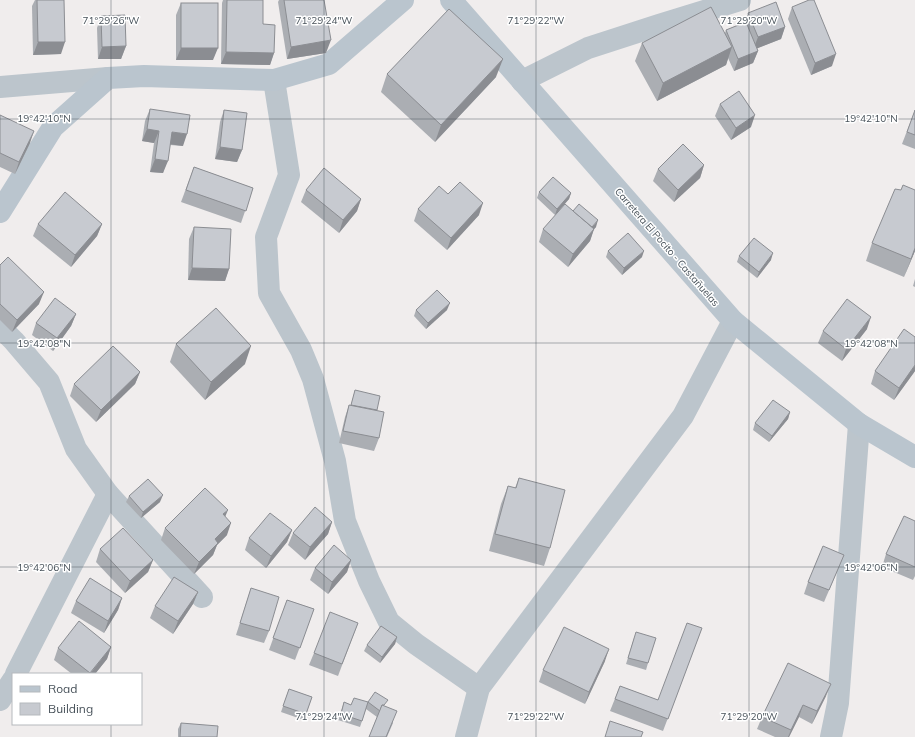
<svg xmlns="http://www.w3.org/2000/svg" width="915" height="737" font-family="Mulish,sans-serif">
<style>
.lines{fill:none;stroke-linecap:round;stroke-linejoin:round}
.street{stroke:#bcc5cc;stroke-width:22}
.secondary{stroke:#bac5ce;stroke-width:22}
.wall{fill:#abaeb3}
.shaded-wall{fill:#8b8d92}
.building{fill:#c7cad0;stroke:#8b8d92}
.ticks{fill:none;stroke:#475159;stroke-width:1;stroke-opacity:0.45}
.labels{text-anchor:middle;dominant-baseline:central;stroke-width:3;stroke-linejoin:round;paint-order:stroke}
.street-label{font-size:10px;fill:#475159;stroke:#fff}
.ticks-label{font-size:10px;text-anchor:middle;fill:#475159;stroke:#fff;stroke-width:3;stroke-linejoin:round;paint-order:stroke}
</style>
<rect width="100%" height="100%" fill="#f0eded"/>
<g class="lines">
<g class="street">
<path d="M274,80L289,175L266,237L269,293L301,350L313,379L335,461L345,521L369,581L389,622L416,644L479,688"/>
<path d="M522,81L588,48L659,25L740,0"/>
<path d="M0,87L108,78"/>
<path d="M0,327L14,341L49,382L76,449L108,494L202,597"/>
<path d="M16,674L108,494"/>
<path d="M0,700L13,680"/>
<path d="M466,737L479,688L683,416L733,321"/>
<path d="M831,737L838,703L859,424"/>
</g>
<g class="secondary">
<path d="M451,0L733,321L859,424L915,457"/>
<path d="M0,212L53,127L108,78L144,76L274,80L329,64L403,0"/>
</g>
</g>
<g class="wall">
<path d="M35,0H37L61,54L33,55L32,6Z"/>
<path d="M223,0H263V24L274,53L270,65L221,64L222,3Z"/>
<path d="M279,0H324L326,53L287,59L278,2Z"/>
<path d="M181,3L213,60H176V15Z"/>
<path d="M792,7L832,66L811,75L788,19Z"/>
<path d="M748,13L785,27L781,39L757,48L758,51L753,63L734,71L728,58L726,65L657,101L635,61L642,43L725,33L726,30L745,22Z"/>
<path d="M101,16L126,46L121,59H98L97,28Z"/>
<path d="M387,74L496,77L435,142L381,92Z"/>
<path d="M720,104L751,127L731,140L715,116Z"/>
<path d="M150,109L183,146L170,145L163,173L150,172L154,143L142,141L145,121Z"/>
<path d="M224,110L242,150L237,162L215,159L220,122Z"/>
<path d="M915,110V149L902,144Z"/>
<path d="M0,115L30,143L15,174L0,167Z"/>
<path d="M704,165L700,178L674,202L653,181L658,169Z"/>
<path d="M194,167L253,188L241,223L181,202Z"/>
<path d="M306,190L361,199L357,211L339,233L301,202Z"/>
<path d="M901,190H915V251L904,277L866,261L872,243Z"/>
<path d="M539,192L571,193L569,199L555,215L537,198Z"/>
<path d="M448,194L479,215L447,250L414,221L418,209Z"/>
<path d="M573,211L596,227L594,229L590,241L568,267L539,242L543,229Z"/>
<path d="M38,224H102L97,236L71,267L33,236Z"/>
<path d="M194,227L229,269L225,281L188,280L189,239Z"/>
<path d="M608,251L642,257L622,275L606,257Z"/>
<path d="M739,256L771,260L757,278L737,262Z"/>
<path d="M0,265L39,304L12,332L0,320Z"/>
<path d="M915,279V287L913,286Z"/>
<path d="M416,310H447L426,329L414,316Z"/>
<path d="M76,314L71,326L53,351L32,335L36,323Z"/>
<path d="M867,329L842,361L818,343L823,331Z"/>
<path d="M176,344L245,364L205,400L170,362Z"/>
<path d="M875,371H915L894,400L871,384Z"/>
<path d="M140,372L135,384L96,422L70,396L74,384Z"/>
<path d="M355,390L377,410L379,438L374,451L339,443L345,417L349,405H351Z"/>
<path d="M790,412L788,419L769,442L753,430L755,423Z"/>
<path d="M519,478L550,548L544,566L489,551L501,504L508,486L515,488Z"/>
<path d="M129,496L160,502L141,518L126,502Z"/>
<path d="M225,517L227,535L217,545L213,555L194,574L161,540L165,528Z"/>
<path d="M915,521V576L913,580L882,567L886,554Z"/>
<path d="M332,522L328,534L305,560L288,545L293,533Z"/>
<path d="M292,530L287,542L266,568L245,550L249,538Z"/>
<path d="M100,549L153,560L148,572L125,593L96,562Z"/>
<path d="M351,560L347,572L328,594L310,580L315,568Z"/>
<path d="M839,567L824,602L804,594L808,582Z"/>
<path d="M251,588L269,631L264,643L236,635Z"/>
<path d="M198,592L193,604L173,634L150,618L155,606Z"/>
<path d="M122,598L118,610L104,633L71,613L76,601Z"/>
<path d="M287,600L314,609L295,660L269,650Z"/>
<path d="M358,623L338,676L309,665L314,653Z"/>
<path d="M702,628L663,731L610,711L620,686L658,700Z"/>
<path d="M397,637L395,644L380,663L364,651L367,645Z"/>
<path d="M634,638L648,663L646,670L626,664Z"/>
<path d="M111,647L107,659L95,674H72L54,660L58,648Z"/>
<path d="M605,661L585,704L539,682L543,670Z"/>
<path d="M289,689L312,697L304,720L281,712Z"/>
<path d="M826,696L812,724L799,717L789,737H775L757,729L762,717Z"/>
<path d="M344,702L351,705L368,702L385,706L393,723L387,737H369L377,717L366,709L360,727L338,720Z"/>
<path d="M181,723L217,737H178V729Z"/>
</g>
<g class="shaded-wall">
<path d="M785,27L781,39L753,50L758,37Z"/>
<path d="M331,40L326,53L287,59L291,47Z"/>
<path d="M38,42H65L61,54L33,55Z"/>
<path d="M126,46L121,59H98L102,47Z"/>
<path d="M732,47L726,65L657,101L663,83Z"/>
<path d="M181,48H218L213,60H176Z"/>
<path d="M758,51L753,63L734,71L738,59Z"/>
<path d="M226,52L274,53L270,65L221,64Z"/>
<path d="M836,54L832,66L811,75L815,63Z"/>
<path d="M503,59L496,77L435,142L441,125Z"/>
<path d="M755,115L751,127L731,140L736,128Z"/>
<path d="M147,129L159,131L154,143L142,141Z"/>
<path d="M34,131L30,143L15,174L19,162Z"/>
<path d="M172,132L187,134L183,146L168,144Z"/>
<path d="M220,147L242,150L237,162L215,159Z"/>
<path d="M155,159L168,161L163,173L150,172Z"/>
<path d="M704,165L700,178L674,202L678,190Z"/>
<path d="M571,193L569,199L555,215L557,209Z"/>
<path d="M361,199L357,211L339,233L343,220Z"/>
<path d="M483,203L479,215L447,250L451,238Z"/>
<path d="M598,220L596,227L588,236L590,230Z"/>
<path d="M102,224L97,236L71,267L75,255Z"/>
<path d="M594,229L590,241L568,267L573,254Z"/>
<path d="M915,248V251L904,277L911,259Z"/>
<path d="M644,251L642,257L622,275L624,268Z"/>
<path d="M773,253L771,260L757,278L759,272Z"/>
<path d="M192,268L229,269L225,281L188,280Z"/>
<path d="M44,292L39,304L12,332L17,320Z"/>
<path d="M450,303L447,310L426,329L428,323Z"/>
<path d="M76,314L71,326L53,351L57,338Z"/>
<path d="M871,317L867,329L842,361L846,349Z"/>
<path d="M251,346L245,364L205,400L211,382Z"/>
<path d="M915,365V371L894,400L899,388Z"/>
<path d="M140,372L135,384L96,422L101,410Z"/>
<path d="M790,412L788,419L769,442L772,436Z"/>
<path d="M163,495L160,502L141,518L143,512Z"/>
<path d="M228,510L223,522V514Z"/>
<path d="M332,522L328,534L305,560L310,547Z"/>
<path d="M231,523L227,535L217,545L213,555L194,574L199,562L215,539Z"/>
<path d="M292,530L287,542L266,568L271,556Z"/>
<path d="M153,560L148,572L125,593L130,581Z"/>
<path d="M351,560L347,572L328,594L332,582Z"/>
<path d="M198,592L193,604L173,634L178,621Z"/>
<path d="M122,598L118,610L104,633L108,621Z"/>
<path d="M397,637L395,644L380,663L382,657Z"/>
<path d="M111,647L107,659L95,674H90Z"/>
<path d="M609,649L605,661L585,704L589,692Z"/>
<path d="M831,684L826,696L812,724L817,711Z"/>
<path d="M803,705L799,717L789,737H788L791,730Z"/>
</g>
<g class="building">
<path d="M37,0H64L65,42H38Z"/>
<path d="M227,0H263V24L275,25L274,53L226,52Z"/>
<path d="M284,0H324L331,40L291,47Z"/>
<path d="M809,0H814L836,54L815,63L792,7Z"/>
<path d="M776,2L785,27L758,37L748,13Z"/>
<rect x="181" y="3" width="37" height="45"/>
<path d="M711,7L732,47L663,83L642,43Z"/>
<path d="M449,9L503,59L441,125L387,74Z"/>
<path d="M125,15L126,46L102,47L101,16Z"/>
<path d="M746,22L758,51L738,59L726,30Z"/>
<path d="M739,91L755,115L736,128L720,104Z"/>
<path d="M150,109L190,115L187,134L172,132L168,161L155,159L159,131L147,129Z"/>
<path d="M224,110L247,113L242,150L220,147Z"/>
<path d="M915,110V135L907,132Z"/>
<path d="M0,115L34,131L19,162L0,153Z"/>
<path d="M683,144L704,165L678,190L658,169Z"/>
<path d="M194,167L253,188L246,211L186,190Z"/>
<path d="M324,168L361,199L343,220L306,190Z"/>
<path d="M553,177L571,193L557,209L539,192Z"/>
<path d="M460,182L483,203L451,238L418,209L439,186L448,194Z"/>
<path d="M903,185L915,190V248L911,259L872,243L895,189L901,190Z"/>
<path d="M65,192L102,224L75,255L38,224Z"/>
<path d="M565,204L594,229L573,254L543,229Z"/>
<path d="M579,204L598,220L592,227L573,211Z"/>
<path d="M194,227L231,229L229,269L192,268Z"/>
<path d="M628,233L644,251L624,268L608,251Z"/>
<path d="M754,238L773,253L759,272L739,256Z"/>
<path d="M8,257L44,292L17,320L0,304V265Z"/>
<path d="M437,290L450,303L428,323L416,310Z"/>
<path d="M55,298L76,314L57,338L36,323Z"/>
<path d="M847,299L871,317L846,349L823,331Z"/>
<path d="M216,308L251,346L211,382L176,344Z"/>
<path d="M904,329L915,337V365L899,388L875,371Z"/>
<path d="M113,346L140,372L101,410L74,384Z"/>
<path d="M355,390L380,396L377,410L351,405Z"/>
<path d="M773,400L790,412L772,436L755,423Z"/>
<path d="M349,405L384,412L379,438L343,431Z"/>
<path d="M519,478L565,490L550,548L495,534L508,486L516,488Z"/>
<path d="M148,479L163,495L143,512L129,496Z"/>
<path d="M205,488L228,510L223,514L231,523L215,539L218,543L199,562L165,528Z"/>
<path d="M315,507L332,522L310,547L293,533Z"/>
<path d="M270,513L292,530L271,556L249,538Z"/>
<path d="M904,516L915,521V567L886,554Z"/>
<path d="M123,528L153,560L130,581L100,549Z"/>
<path d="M334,545L351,560L332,582L315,568Z"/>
<path d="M823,546L844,555L829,590L808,582Z"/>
<path d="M174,577L198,592L178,621L155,606Z"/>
<path d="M90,578L122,598L108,621L76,601Z"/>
<path d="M251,588L279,597L269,631L240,623Z"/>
<path d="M287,600L314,609L300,648L273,638Z"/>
<path d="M330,612L358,623L342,664L314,653Z"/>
<path d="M79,621L111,647L90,673L58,648Z"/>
<path d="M687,623L702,628L668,719L615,699L620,686L658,700Z"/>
<path d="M381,626L397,637L382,657L367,645Z"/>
<path d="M564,627L609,649L589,692L543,670Z"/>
<path d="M636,632L656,638L648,663L628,658Z"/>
<path d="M788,663L831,684L817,711L803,705L791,730L762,717Z"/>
<path d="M289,689L312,697L306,714L283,706Z"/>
<path d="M375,692L388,700L384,705H382L380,711L368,702Z"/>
<path d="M354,698L368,702L362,721L341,714L344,702L351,705Z"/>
<path d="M382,705L397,711L386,737H369Z"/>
<path d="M610,721L643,732L641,737H605Z"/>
<path d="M181,723L218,726L217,737H180Z"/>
</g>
<path class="ticks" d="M111,0V674M324,0V737M536,0V737M749,0V737M0,119H915M0,343H915M0,567H915M111,724V737"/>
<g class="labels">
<g class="street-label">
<text transform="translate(667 247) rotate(49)">Carretera El Pocito - Castañuelas</text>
</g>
</g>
<g class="ticks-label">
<text x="111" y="24">71°29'26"W</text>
<text x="324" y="24">71°29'24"W</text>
<text x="536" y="24">71°29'22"W</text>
<text x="749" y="24">71°29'20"W</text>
<text x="44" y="122">19°42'10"N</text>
<text x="871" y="122">19°42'10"N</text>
<text x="44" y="347">19°42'08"N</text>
<text x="871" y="347">19°42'08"N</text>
<text x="44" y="571">19°42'06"N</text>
<text x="871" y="571">19°42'06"N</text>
<text x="324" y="720">71°29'24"W</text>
<text x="536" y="720">71°29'22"W</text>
<text x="749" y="720">71°29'20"W</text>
</g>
<rect x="12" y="673" width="130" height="52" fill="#ffffff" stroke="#b5b9bd"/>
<rect x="20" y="686" width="20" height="6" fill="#bac5ce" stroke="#b5b9bd"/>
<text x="48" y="693" font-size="12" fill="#475159">Road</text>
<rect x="20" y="703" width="20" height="12" fill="#c7cad0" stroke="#b5b9bd"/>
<text x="48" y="713" font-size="12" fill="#475159">Building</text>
</svg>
